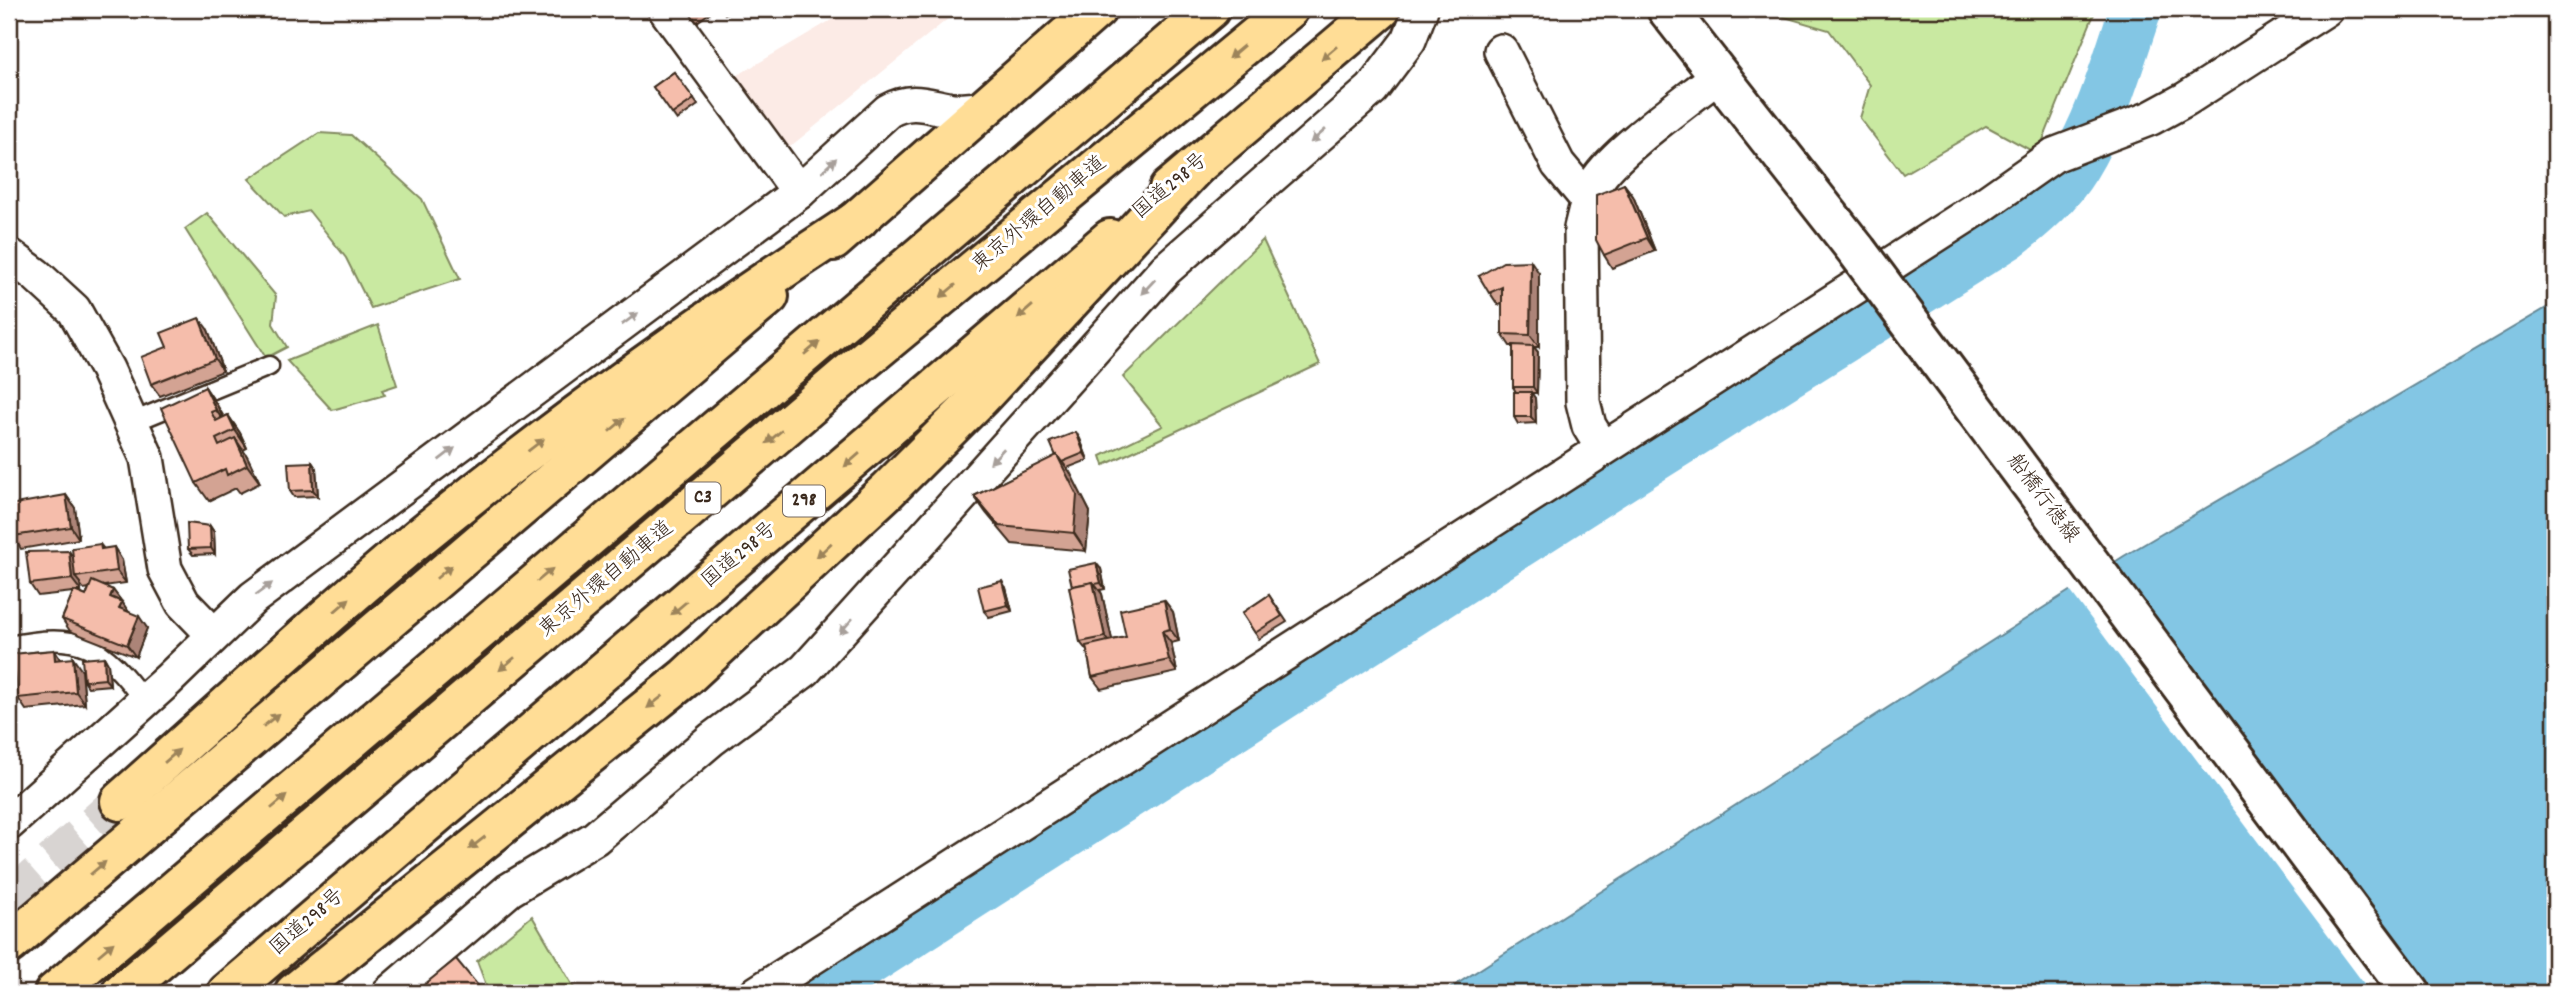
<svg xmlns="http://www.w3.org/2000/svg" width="2564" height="1002" font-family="Dekko,'Klee One',sans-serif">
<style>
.built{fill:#fcebe6}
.green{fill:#c9e9a1;stroke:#828a60;stroke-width:2}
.water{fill:#83c6e4;stroke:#668895;stroke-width:2}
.pier{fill:#fff}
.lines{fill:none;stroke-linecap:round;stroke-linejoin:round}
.river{stroke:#83c6e4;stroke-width:52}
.motorway-tunnel{stroke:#d8d4d2;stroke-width:38;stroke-dasharray:38 19;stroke-linecap:butt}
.service-casing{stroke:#3b2a1e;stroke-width:23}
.minor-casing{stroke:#3b2a1e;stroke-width:38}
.secondary-casing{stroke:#3b2a1e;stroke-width:44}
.trunk-casing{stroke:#3b2a1e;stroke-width:44}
.motorway-casing{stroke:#3b2a1e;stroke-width:44}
.service{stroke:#fff;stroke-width:18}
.minor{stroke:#fff;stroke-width:33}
.secondary{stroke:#fff;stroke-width:38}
.trunk{stroke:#ffdd96;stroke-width:38}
.motorway{stroke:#ffdd96;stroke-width:38}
.secondary-bridge-casing{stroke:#3b2a1e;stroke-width:44;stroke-linecap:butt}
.secondary-bridge{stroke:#fff;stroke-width:38}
.wall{fill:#d3a393;stroke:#3b2a1e;stroke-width:2;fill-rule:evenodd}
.shaded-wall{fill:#ac8478;stroke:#3b2a1e;stroke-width:2}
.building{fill:#f5bdab;stroke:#3b2a1e;stroke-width:2}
.oneway{fill:#9d845a}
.oneway2{fill:#a79f9a}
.labels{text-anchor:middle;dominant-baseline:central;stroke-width:6;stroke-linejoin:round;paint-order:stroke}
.shield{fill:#fff;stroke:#766a62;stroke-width:2}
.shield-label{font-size:19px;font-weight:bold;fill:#3b2a1e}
.street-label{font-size:21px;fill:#3b2a1e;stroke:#fff}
</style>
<rect width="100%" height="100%" fill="#fff"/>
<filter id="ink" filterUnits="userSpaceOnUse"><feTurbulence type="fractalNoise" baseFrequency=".0143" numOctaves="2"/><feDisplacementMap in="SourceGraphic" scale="14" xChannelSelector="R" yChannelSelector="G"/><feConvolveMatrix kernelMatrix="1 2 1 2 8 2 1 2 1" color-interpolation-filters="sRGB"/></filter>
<g filter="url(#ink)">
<path class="built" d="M850,9H960L781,154L726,82Z"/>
<g class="green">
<path d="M1770,9H2096L2041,145L2030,150L1986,126L1903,174L1860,118L1870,85L1829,30L1774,14Z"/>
<path d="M319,133L351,135L422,199L460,279L371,308L346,258L309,211L284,217L249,179Z"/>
<path d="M207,213L276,296L273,324L287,347L266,358L185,229Z"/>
<path d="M1263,240L1320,364L1104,465L1101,456L1163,426L1123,377Z"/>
<path d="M378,325L397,385L382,390L385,395L332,410L287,361Z"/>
<path d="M532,916L577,993H489L477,961Z"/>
</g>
<path class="water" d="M2555,303V993H1443L2124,556Z"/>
<path class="pier" d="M2108,563L2430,993H2371L2068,588Z"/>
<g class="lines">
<path class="river" d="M816,993L1607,485L2007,234C2033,214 2057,193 2074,165C2103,118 2118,60 2136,9"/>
<path class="motorway-tunnel" d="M9,900L120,801"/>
<g class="service-casing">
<g id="service">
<path d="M133,422L269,366"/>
<path d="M9,646C79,631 103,645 144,701"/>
</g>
</g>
<g class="minor-casing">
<g id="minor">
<path d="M665,9L799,192"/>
<path d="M1501,51L1558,164L1588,200"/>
<path d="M9,255L36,275L74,310L107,369L147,458L165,569L183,603L213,634"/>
<path d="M1602,447L1589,426L1583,402L1581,228C1585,212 1588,196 1596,182C1615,151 1688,100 1719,75"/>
<path d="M9,823L168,680L253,598L799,192L888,111C912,97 928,106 953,110C962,111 972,109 981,109"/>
<path d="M389,993L509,890L595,838L712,739L805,670L1166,269L1372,89L1409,40L1421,9"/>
<path d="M757,993L1983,205L2054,155L2151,118L2186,99L2326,9"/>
</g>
</g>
<g class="secondary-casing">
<g id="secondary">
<path d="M1667,9L1857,251"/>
<path d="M1918,333L2411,993"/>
</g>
</g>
<g class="trunk-casing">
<g id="trunk">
<path d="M1169,189L1381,9"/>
<path d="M833,241L1097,9"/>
<path d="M9,944L769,296"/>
<path d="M227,993L1110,239"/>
</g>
</g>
<g class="motorway-casing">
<g id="motorway">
<path d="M120,801C221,712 319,620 422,535C562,421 708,317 859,219"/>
<path d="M54,993L1210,9"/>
<path d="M121,993L844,377L1289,9"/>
<path d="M294,993L686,677L888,490L980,398L1195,167"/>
</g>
</g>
<use href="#service" class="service"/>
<use href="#minor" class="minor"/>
<use href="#secondary" class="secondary"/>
<use href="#trunk" class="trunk"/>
<use href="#motorway" class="motorway"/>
<g class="secondary-bridge-casing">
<path id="secondary-bridge" d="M1857,251L1918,333"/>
</g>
<use href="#secondary-bridge" class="secondary-bridge"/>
</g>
<g class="wall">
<path d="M687,9H715L697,22Z"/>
<path d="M721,9H733L725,14Z"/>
<path d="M674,72L698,105L677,120L653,87Z"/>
<path d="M1624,184L1633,196L1655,251L1612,268L1604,255Z"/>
<path d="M1539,273V347H1534L1538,352L1537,393H1531L1535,398L1536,423L1518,424L1514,417L1516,392L1513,387V346H1510L1502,334V304L1498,305L1479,276Z"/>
<path d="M208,330L223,371L160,396L151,384Z"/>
<path d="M205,387L217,405L224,417L228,415L240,433L247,448L243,450L247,456L260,483L240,493L236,488L209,501L196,483Z"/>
<path d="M1080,439L1088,460L1067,468L1090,512L1086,551L1012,544L986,513L974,496L1056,456Z"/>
<path d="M312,462L316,468L318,496L294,497L290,491Z"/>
<path d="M66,495L75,508L79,539L21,549L13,536Z"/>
<path d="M210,526L214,532L215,554L193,555L188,549Z"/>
<path d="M100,544L104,549L122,560L126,583L104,586L113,590L129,612L147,628L136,657L70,631L62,619L73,592L38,596L30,584L73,557ZM80,584L84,589L89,588L86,596L75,591H81Z"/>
<path d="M1101,569L1105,589L1100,590L1102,594L1112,640L1126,637L1164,600L1173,612L1179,641L1171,643L1177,672L1101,689L1092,677L1087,651L1080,642L1072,586Z"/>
<path d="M1006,588L1012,611L989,617L984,611Z"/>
<path d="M1269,595L1287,622L1259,639L1242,613Z"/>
<path d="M54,650L61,660L82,671L85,704L26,710L18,698Z"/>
<path d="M104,657L108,664L110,685L88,687L84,681Z"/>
<path d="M480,988L484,993H414Z"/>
</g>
<g class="shaded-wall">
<path d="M1624,184L1633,196L1655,251L1647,238Z"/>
<path d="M1531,261L1539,273V347L1530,335Z"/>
<path d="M199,318L208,330L223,371L215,359Z"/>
<path d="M1533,346L1538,352L1537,393L1533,387Z"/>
<path d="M205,387L217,405L228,428L216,410Z"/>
<path d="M1531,392L1535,398L1536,423L1531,417Z"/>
<path d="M228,415L240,433L247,448L235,430Z"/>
<path d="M1076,432L1080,439L1088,460L1084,453Z"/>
<path d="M235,438L247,456L260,483L247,465Z"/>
<path d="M1057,455L1070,472L1090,512L1086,551L1074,533Z"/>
<path d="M312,462L316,468L318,496L313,490Z"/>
<path d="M66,495L75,508L79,539L71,527Z"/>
<path d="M210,526L214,532L215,554L211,548Z"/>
<path d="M114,547L122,560L126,583L117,571Z"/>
<path d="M69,551L77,563L75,577L80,583L81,591L72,579Z"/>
<path d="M1096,563L1101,569L1105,589L1101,583Z"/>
<path d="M1002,581L1006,588L1012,611L1008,605Z"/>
<path d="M1093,582L1102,594L1114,649L1105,637Z"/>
<path d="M113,590L122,602L110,597Z"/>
<path d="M1164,600L1173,612L1179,641L1170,629Z"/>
<path d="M122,602L130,614L119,608Z"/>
<path d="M139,616L147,628L136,657L127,645Z"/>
<path d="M1162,631L1171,643L1177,672L1169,660Z"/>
<path d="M54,650L62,662L55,660Z"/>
<path d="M104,657L108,664L110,685L105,679Z"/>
<path d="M73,658L82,671L85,704L76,692Z"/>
<path d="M9,663L13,694L9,688Z"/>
</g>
<g class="building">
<path d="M674,72L694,99L672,114L653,87Z"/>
<path d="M1624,184L1647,238L1604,255L1596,240V195Z"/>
<path d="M1531,261L1530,335L1502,334V287L1489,293L1479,276L1503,262Z"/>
<path d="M199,318L215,359L151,384L141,357L167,347L161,333Z"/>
<path d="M1513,345L1533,346V387H1513Z"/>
<path d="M205,387L216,410L211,412L216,421L228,415L235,430L216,439L219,446L235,438L247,465L227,475L225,469L196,483L161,408Z"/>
<rect x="1514" y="392" width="17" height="25"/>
<path d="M1076,432L1084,453L1062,462L1057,455L1056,456L1050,442Z"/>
<path d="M1057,455L1077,495L1074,533L999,526L974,496Z"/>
<path d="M312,462L313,490L290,491L288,463Z"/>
<path d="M66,495L71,527L13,536L9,505Z"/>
<path d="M187,523L210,526L211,548L188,549Z"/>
<path d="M100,544L101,549L114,547L117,571L75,577L72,548Z"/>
<path d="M69,551L72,579L30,584L26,552Z"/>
<path d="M1096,563L1101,583L1095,584L1093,582L1072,586L1068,569Z"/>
<path d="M92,581L113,590L110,597L122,602L119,608L139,616L127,645L62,619L74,591L86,596Z"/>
<path d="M1002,581L1008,605L984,611L978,587Z"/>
<path d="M1093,582L1105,637L1080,642L1069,587Z"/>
<path d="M1269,595L1282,616L1255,633L1242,613Z"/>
<path d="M1164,600L1170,629L1162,631L1169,660L1092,677L1086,646L1126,637L1120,610Z"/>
<path d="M54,650L55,660L73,658L76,692L18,698L13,654Z"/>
<path d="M104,657L105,679L84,681L82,659Z"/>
<path d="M456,959L480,988L473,993H414Z"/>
</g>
<defs><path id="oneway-solid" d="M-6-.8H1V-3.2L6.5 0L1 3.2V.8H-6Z" transform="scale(1.75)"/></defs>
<g class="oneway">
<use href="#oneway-solid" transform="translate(1236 52) rotate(140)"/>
<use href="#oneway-solid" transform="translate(1329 53) rotate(140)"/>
<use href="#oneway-solid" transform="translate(948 291) rotate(140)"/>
<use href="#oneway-solid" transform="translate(1025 312) rotate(139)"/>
<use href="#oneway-solid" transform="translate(812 348) rotate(-40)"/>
<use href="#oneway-solid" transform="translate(617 425) rotate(-40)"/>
<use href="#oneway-solid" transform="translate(774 437) rotate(140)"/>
<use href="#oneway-solid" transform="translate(536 445) rotate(-37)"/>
<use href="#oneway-solid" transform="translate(852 460) rotate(139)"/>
<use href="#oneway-solid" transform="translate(824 550) rotate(137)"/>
<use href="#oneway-solid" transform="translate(444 572) rotate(-40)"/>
<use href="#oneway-solid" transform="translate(545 575) rotate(-40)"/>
<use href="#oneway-solid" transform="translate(342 605) rotate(-41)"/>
<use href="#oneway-solid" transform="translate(679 608) rotate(140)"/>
<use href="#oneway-solid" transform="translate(507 664) rotate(140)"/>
<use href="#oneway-solid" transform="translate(655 702) rotate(142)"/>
<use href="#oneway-solid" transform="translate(271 720) rotate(-40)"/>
<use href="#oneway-solid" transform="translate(172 756) rotate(-41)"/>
<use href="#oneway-solid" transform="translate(279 802) rotate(-40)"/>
<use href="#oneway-solid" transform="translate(477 843) rotate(142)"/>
<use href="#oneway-solid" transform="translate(98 868) rotate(-40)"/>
<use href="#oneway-solid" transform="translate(106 949) rotate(-40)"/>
</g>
<g class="oneway2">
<use href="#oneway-solid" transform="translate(1318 136) rotate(139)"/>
<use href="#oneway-solid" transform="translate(829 165) rotate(-43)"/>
<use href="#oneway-solid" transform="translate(1148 287) rotate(133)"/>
<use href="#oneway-solid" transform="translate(630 319) rotate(-36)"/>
<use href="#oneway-solid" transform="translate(447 454) rotate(-37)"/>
<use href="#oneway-solid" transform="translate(997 456) rotate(133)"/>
<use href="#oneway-solid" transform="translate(264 589) rotate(-36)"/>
<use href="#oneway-solid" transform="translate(846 626) rotate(131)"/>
</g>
</g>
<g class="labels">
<g class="shield">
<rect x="685.5" y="482.5" width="35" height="31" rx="5"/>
<rect x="783" y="485.5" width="42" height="31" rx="5"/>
</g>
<g class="shield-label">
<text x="703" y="498">C3</text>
<text x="804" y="501">298</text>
</g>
<g class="street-label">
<text transform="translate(1171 187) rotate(-40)">国道298号</text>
<text transform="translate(1040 215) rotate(-40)">東京外環自動車道</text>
<text transform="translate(2042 499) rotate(53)">船橋行徳線</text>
<text transform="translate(740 556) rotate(-40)">国道298号</text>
<text transform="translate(607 580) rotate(-40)">東京外環自動車道</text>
<text transform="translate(308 923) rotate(-41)">国道298号</text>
</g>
</g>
<rect width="2564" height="1002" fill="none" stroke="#fff" stroke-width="35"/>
<rect x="18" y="18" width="2529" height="967" fill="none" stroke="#3b2a1e" stroke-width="2.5" filter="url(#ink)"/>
</svg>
